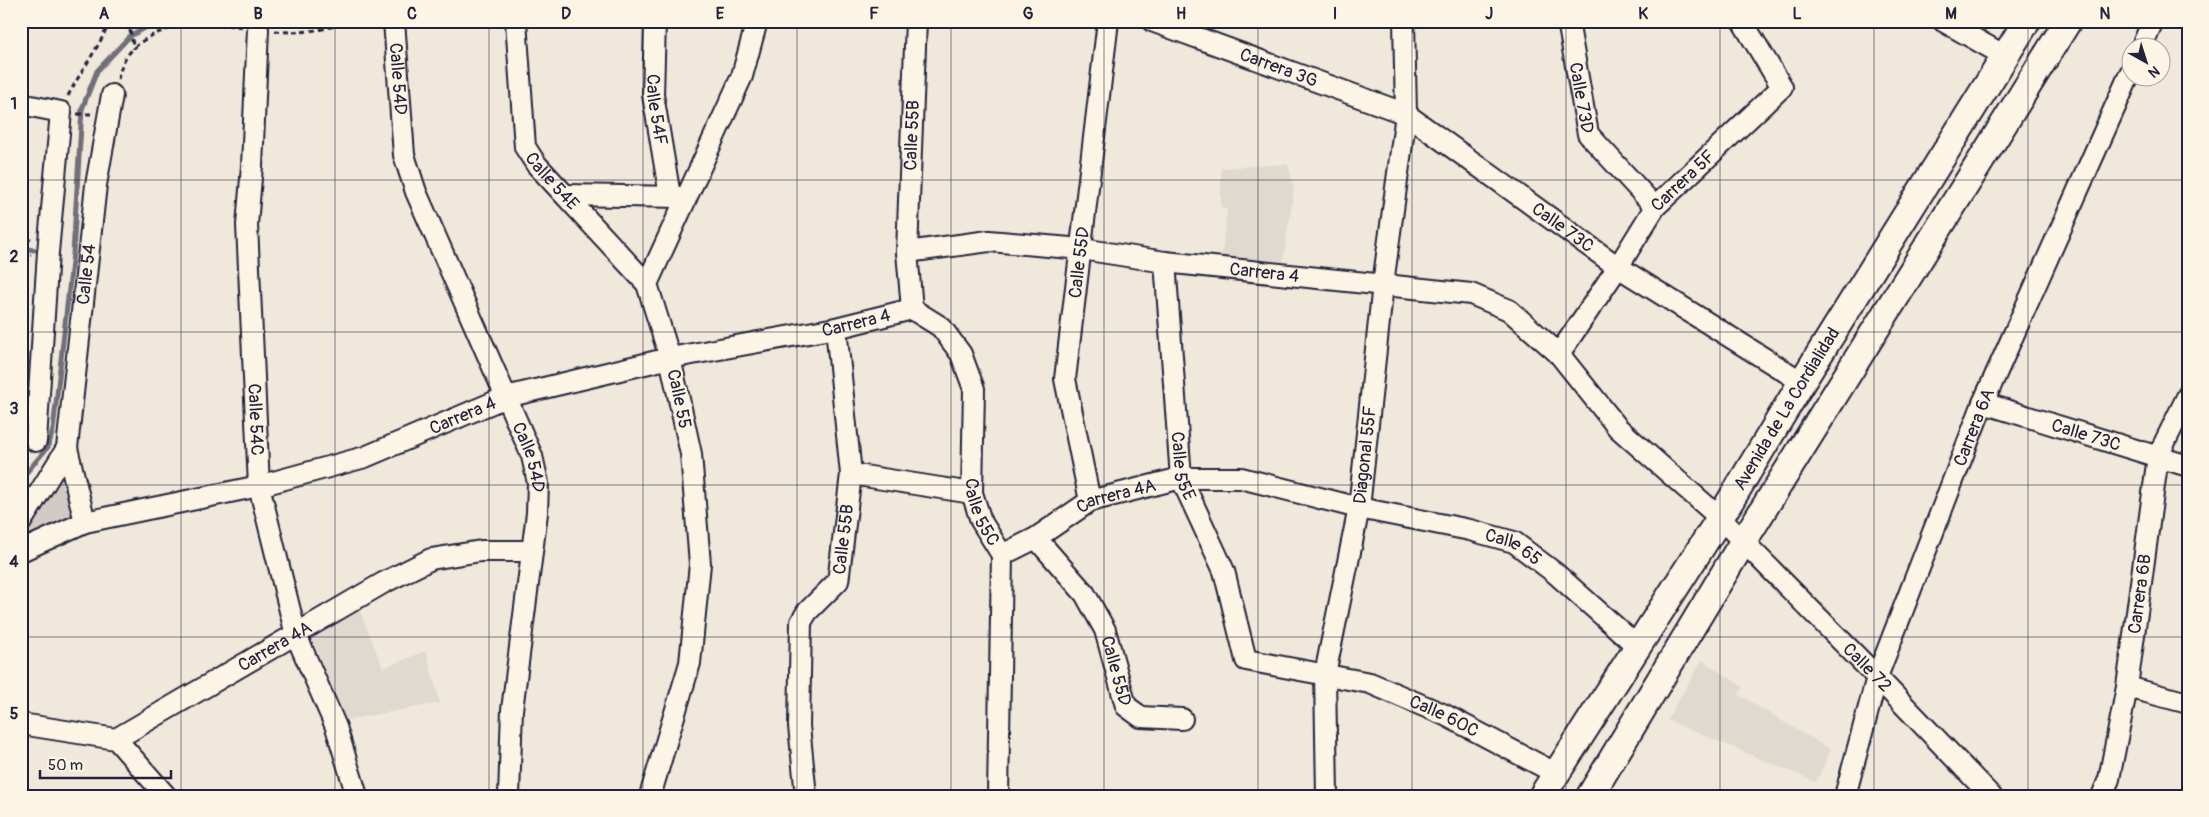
<svg xmlns="http://www.w3.org/2000/svg" width="2209" height="817" font-family="Pangolin,sans-serif">
<style>
.built{fill:#e0d9cf}
.green{fill:#d1cbc3;stroke:#7a767f}
.lines{fill:none;stroke-linecap:round;stroke-linejoin:round}
.stream{stroke:#716f79;stroke-width:5}
.minor-casing{stroke:#22223b;stroke-width:24}
.major-casing{stroke:#22223b;stroke-width:30}
.path{stroke:#22223b;stroke-width:3;stroke-dasharray:5 4;stroke-linecap:butt}
.minor{stroke:#fcf5e5;stroke-width:20}
.major{stroke:#fcf5e5;stroke-width:26}
.grid{fill:none;stroke:#22223b;stroke-width:1;stroke-opacity:0.55}
.labels{text-anchor:middle;dominant-baseline:central;stroke-width:4;stroke-linejoin:round;paint-order:stroke}
.street-label{font-size:18px;fill:#22223b;stroke:#fcf5e5}
.neatline{fill:none;stroke:#22223b;stroke-width:2}
.grid-label{font-size:16px;text-anchor:middle;font-weight:bold;fill:#22223b}
</style>
<rect width="100%" height="100%" fill="#efe8db"/>
<filter id="ink" filterUnits="userSpaceOnUse"><feTurbulence type="fractalNoise" baseFrequency=".02" numOctaves="2"/><feDisplacementMap in="SourceGraphic" scale="10" xChannelSelector="R" yChannelSelector="G"/><feConvolveMatrix kernelMatrix="1 2 1 2 8 2 1 2 1" color-interpolation-filters="sRGB"/></filter>
<g filter="url(#ink)">
<g class="built">
<path d="M1288,164L1294,189L1283,263L1221,261L1227,209L1221,208V168Z"/>
<path d="M359,609L383,668L426,651L440,703L346,720L310,634Z"/>
<path d="M1702,660L1743,687L1739,695L1831,750L1816,782L1667,720Z"/>
</g>
<path class="green" d="M63,473L74,519L21,542V536Z"/>
<g class="lines">
<g class="stream">
<path d="M21,248L34,250"/>
<path d="M21,479L48,447L53,430L73,253L82,109L97,71L130,36L158,21"/>
</g>
<g class="minor-casing">
<g id="minor">
<path id="s1" d="M394,21L404,155L416,192L532,456L538,483L537,513L512,710L509,796"/>
<path id="s2" d="M516,21L525,147L536,164L647,284"/>
<path id="s3" d="M655,21L653,95L670,196"/>
<path id="s4" d="M1152,21L1406,114L1618,267L1802,382"/>
<path id="s5" d="M1568,21L1588,134L1655,207"/>
<path d="M1943,21L2005,56"/>
<path id="s6" d="M258,29L252,166L247,225L259,486L296,635L336,727L357,796"/>
<path d="M2141,48L2153,21"/>
<path d="M21,104L61,112L48,252L36,441"/>
<path d="M566,195L681,197"/>
<path id="s7" d="M907,252L989,241L1082,249L1165,262L1471,294L1509,310L1559,354L1618,428L1720,518L1877,677L1991,796"/>
<path id="s8" d="M1165,262L1181,478L1224,571L1246,660L1370,683L1445,715L1555,773"/>
<path id="s9" d="M912,309L941,327L961,354L974,389L972,493L981,521L1002,555L998,796"/>
<path id="s10" d="M912,309L907,252L916,21"/>
<path id="s11" d="M1559,354L1618,267L1655,207L1782,87L1742,21"/>
<path id="s12" d="M1983,403L2188,466"/>
<path d="M67,448L85,522"/>
<path d="M851,474L972,493"/>
<path id="s13" d="M1090,501L1065,379L1108,21"/>
<path id="s14" d="M21,522L67,448L96,185L112,95"/>
<path id="s15" d="M1036,538L1085,594L1105,630L1126,706L1141,717L1182,719"/>
<path id="s16" d="M21,551L85,522L259,486L365,457L506,397L670,358L836,328L912,309"/>
<path id="s17" d="M1002,555L1036,538L1090,501L1181,478H1241L1359,508L1470,530L1514,542L1555,573L1637,646"/>
<path d="M2127,687L2188,703"/>
<path id="s18" d="M21,724L116,739L383,583L431,559L481,551H531"/>
<path d="M116,739L166,796"/>
<path d="M650,796L690,663L700,564L691,454L670,358L647,284L742,76L757,21"/>
<path id="s19" d="M806,796L799,726L801,622L807,612L838,581L839,574L851,474L836,328"/>
<path id="s20" d="M1327,796L1325,674L1359,508L1383,284L1406,114L1404,21"/>
<path id="s21" d="M1845,796L1877,677L1983,403L2132,69"/>
<path id="s22" d="M2102,796L2109,779L2127,687L2158,456L2188,395"/>
</g>
</g>
<g class="major-casing">
<g id="major">
<path id="s23" d="M1542,796L1720,518L1802,382L2027,21"/>
<path d="M1590,796L1743,542L2068,21"/>
</g>
</g>
<g class="path">
<path d="M128,21L134,49"/>
<path d="M275,31C301,34 326,30 350,21"/>
<path d="M118,79C120,72 122,63 126,57C152,22 203,21 242,27"/>
<path d="M68,96C81,70 99,48 110,21"/>
<path d="M77,114H91"/>
<path d="M21,238L31,240"/>
<path d="M21,256L31,255"/>
</g>
<use href="#minor" class="minor"/>
<use href="#major" class="major"/>
</g>
</g>
<path class="grid" d="M181,21V796M335,21V796M489,21V796M643,21V796M797,21V796M951,21V796M1104,21V796M1258,21V796M1412,21V796M1566,21V796M1720,21V796M1874,21V796M2028,21V796M21,180H2188M21,332H2188M21,485H2188M21,637H2188"/>
<g class="labels">
<g class="street-label">
<text stroke="none"><textPath href="#s4" startOffset="135">Carrera 3G</textPath></text>
<text stroke="none"><textPath href="#s1" startOffset="58">Calle 54D</textPath></text>
<text stroke="none"><textPath href="#s5" startOffset="78">Calle 73D</textPath></text>
<text stroke="none"><textPath href="#s3" startOffset="89">Calle 54F</textPath></text>
<text stroke="none"><textPath href="#s10" startOffset="174">Calle 55B</textPath></text>
<text stroke="none"><textPath href="#s2" startOffset="170">Calle 54E</textPath></text>
<text stroke="none"><textPath href="#s11" startOffset="214">Carrera 5F</textPath></text>
<text stroke="none"><textPath href="#s4" startOffset="464">Calle 73C</textPath></text>
<text stroke="none"><textPath href="#s13" startOffset="242">Calle 55D</textPath></text>
<text stroke="none"><textPath href="#s7" startOffset="360">Carrera 4</textPath></text>
<text stroke="none"><textPath href="#s14" startOffset="262">Calle 54</textPath></text>
<text stroke="none"><textPath href="#s16" startOffset="869">Carrera 4</textPath></text>
<text transform="translate(679 399) rotate(78)">Calle 55</text>
<text stroke="none"><textPath href="#s23" startOffset="458">Avenida de La Cordialidad</textPath></text>
<text stroke="none"><textPath href="#s16" startOffset="464">Carrera 4</textPath></text>
<text stroke="none"><textPath href="#s6" startOffset="391">Calle 54C</textPath></text>
<text stroke="none"><textPath href="#s21" startOffset="391">Carrera 6A</textPath></text>
<text stroke="none"><textPath href="#s12" startOffset="108">Calle 73C</textPath></text>
<text stroke="none"><textPath href="#s20" startOffset="345">Diagonal 55F</textPath></text>
<text stroke="none"><textPath href="#s1" startOffset="462">Calle 54D</textPath></text>
<text stroke="none"><textPath href="#s8" startOffset="205">Calle 55E</textPath></text>
<text stroke="none"><textPath href="#s17" startOffset="130">Carrera 4A</textPath></text>
<text stroke="none"><textPath href="#s9" startOffset="230">Calle 55C</textPath></text>
<text stroke="none"><textPath href="#s19" startOffset="272">Calle 55B</textPath></text>
<text stroke="none"><textPath href="#s17" startOffset="539">Calle 65</textPath></text>
<text stroke="none"><textPath href="#s22" startOffset="206">Carrera 6B</textPath></text>
<text stroke="none"><textPath href="#s18" startOffset="280">Carrera 4A</textPath></text>
<text stroke="none"><textPath href="#s7" startOffset="1116">Calle 72</textPath></text>
<text stroke="none"><textPath href="#s15" startOffset="158">Calle 55D</textPath></text>
<text stroke="none"><textPath href="#s8" startOffset="618">Calle 60C</textPath></text>
</g>
</g>
<rect width="2209" height="817" fill="none" stroke="#fcf5e5" stroke-width="55"/>
<g transform="translate(2146 62) rotate(141)"><circle r="24" fill="#fcf5e5" stroke="#a5a1a1"/>
<path d="M0-4L9 19L0 12L-9 19Z" fill="#22223b"/>
<text y="-8" font-size="14" font-weight="bold" text-anchor="middle" fill="#22223b">N</text>
</g>
<path d="M40 770v8h131v-8" fill="none" stroke="#22223b" stroke-width="2.5"/>
<text x="48" y="770" font-size="15" fill="#22223b" stroke="#fcf5e5" stroke-width="4" paint-order="stroke">50 m</text>
<rect x="28" y="28" width="2154" height="762" class="neatline"/>
<g class="grid-label">
<text x="104" y="19">A</text>
<text x="258" y="19">B</text>
<text x="412" y="19">C</text>
<text x="566" y="19">D</text>
<text x="720" y="19">E</text>
<text x="874" y="19">F</text>
<text x="1028" y="19">G</text>
<text x="1181" y="19">H</text>
<text x="1335" y="19">I</text>
<text x="1489" y="19">J</text>
<text x="1643" y="19">K</text>
<text x="1797" y="19">L</text>
<text x="1951" y="19">M</text>
<text x="2105" y="19">N</text>
<text x="14" y="109">1</text>
<text x="14" y="262">2</text>
<text x="14" y="414">3</text>
<text x="14" y="567">4</text>
<text x="14" y="719">5</text>
</g>
</svg>
